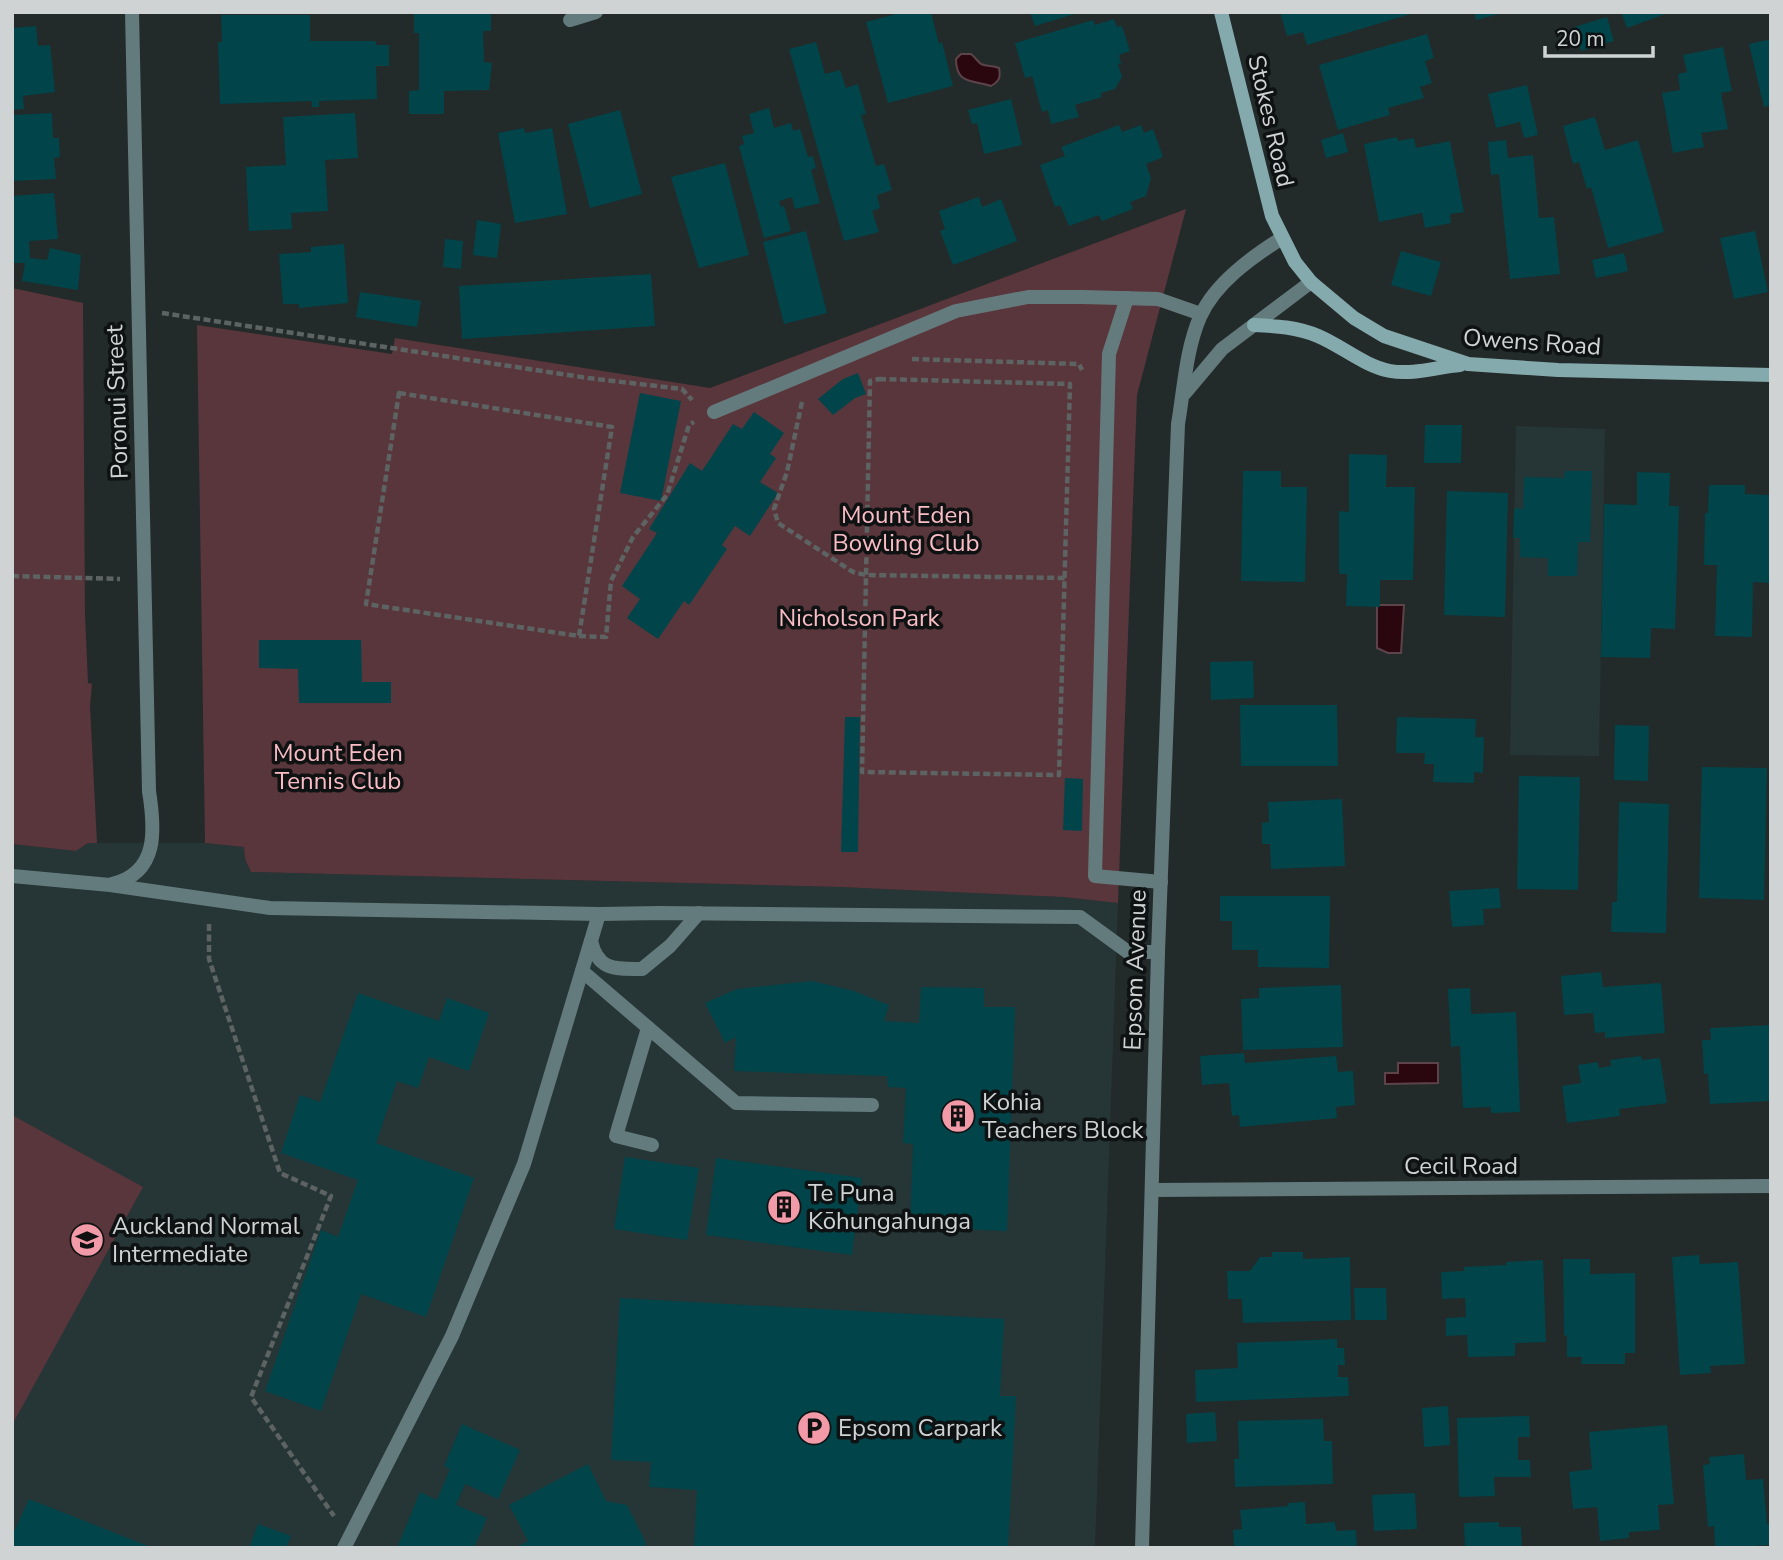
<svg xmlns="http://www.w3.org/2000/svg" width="1783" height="1560" font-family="'Nunito Sans',sans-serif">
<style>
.built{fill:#263536}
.green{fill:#59363b}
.water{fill:#2a060f;stroke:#5c444a;stroke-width:2}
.building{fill:#01454a}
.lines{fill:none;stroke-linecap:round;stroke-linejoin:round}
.path{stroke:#5d6363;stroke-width:4.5;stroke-dasharray:7 3.5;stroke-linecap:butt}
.service{stroke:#647b7d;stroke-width:14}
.minor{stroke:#647b7d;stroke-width:14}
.tertiary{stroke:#647b7d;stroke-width:14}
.secondary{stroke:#85aaad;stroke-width:14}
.labels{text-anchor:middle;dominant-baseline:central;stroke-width:7;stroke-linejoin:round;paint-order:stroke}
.street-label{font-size:24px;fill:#cfd3d4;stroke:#0f1212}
.park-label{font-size:24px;fill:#fbbdc5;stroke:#0f1212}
.poi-label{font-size:24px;fill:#cfd3d4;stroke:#0f1212;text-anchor:start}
</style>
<rect width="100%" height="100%" fill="#232a2a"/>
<g class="built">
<path d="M1516,426L1605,429L1599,756L1510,755Z"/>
<path d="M88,843H205L244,847L245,859L251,872L840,887L1063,897L1118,903L1095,1548H12V844L76,851Z"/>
</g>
<g class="green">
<path d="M1186,209L1137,395L1118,903L1063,897L840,887L251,872L245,859L244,847L205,843L197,325L392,354L395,338L710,388Z"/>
<path d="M12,288L83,303L85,614L88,683L92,684L90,706L97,843H88L76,851L12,844Z"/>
<path d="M12,1115L143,1187L12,1425Z"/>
</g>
<g class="water">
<path d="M961,54H971C975,57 978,62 981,64C987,67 993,65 999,68C1001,78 999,81 991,86C972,80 956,84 956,59Z"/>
<path d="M1377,605H1404L1401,653H1388L1377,648Z"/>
<path d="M1398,1063H1438V1083L1385,1084V1073H1398Z"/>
</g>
<g class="building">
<path d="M414,12H491V31H483L484,62L492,63L489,90L444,91V114H409V91L419,90V33H414Z"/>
<path d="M904,12H931L939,44L942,42L953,86L888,103L866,22Z"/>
<path d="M1030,12H1078V13L1035,26Z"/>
<path d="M1280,12H1414V13L1307,45L1303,32L1287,36Z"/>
<path d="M1474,12H1503V13L1476,20Z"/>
<path d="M1621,12H1668V13L1627,28Z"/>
<path d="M221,15H310V41H376V45H389V66H376L377,99L319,101V107H312V101L220,104L218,42H222Z"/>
<path d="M1607,17L1614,41L1581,51L1574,27Z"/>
<path d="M1114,19L1117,27L1122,26L1130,51L1119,55L1121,64H1118L1122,77L1115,89L1101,93L1102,97L1075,105L1079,117L1051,124L1048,110L1042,112L1032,76L1025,78L1015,43L1093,20L1095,25Z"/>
<path d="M36,26L38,46L50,45L55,92L23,96L24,109L12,110V28Z"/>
<path d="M1427,34L1434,58L1425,61L1432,83L1420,87L1424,98L1388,108L1390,115L1338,130L1319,65Z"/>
<path d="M1771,39V105L1764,107L1749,44Z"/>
<path d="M816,42L825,74L840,70L846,88L858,84L866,114L861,115L876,166L884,164L892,190L877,195L880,208L872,211L879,232L844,241L789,49Z"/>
<path d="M1723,47L1732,91L1721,93L1728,129L1701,133L1704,147L1673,153L1662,93L1680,90L1678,74L1687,72L1683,55Z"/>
<path d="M1527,85L1538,135L1524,138L1520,122L1496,128L1488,94Z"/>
<path d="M1011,99L1022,145L984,154L977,123L972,124L968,110Z"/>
<path d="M769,108L774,128L791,123L793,131L800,129L808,157L813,156L816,168L811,170L820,203L795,209L792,197L779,201L781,207L784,206L791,231L764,238L739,146L744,144L742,136L754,133L749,114Z"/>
<path d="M620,110L642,194L590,208L568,124Z"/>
<path d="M52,113L53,138H59L60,157L54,158L56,179L12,181V115Z"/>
<path d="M355,113L358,158L325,160L328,211L291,213L292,229L249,231L246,167L286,165L283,117Z"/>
<path d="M1595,117L1605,150L1638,140L1664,232L1608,248L1591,187L1587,189L1579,162L1573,164L1563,126Z"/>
<path d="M1119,125L1122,132L1141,125L1144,133L1153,129L1163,157L1146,164L1151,178L1146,196L1130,202L1133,209L1102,221L1099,215L1069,226L1060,205L1055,207L1040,165L1065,156L1061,147Z"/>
<path d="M524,128L525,133L552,128L567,214L515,223L498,133Z"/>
<path d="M1343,133L1348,152L1326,158L1321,140Z"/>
<path d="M1397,137L1398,141L1414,138L1416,148L1450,141L1464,212L1450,214L1451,223L1425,228L1422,213L1379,222L1364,144Z"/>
<path d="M1506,140L1508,158L1533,155L1539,218L1554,217L1560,274L1510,279L1499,174L1491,175L1488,142Z"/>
<path d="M725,163L749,255L699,268L671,177Z"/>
<path d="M54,193L58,239L29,241L30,258L47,260L50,248L81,255L78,290L22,281L25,263H12V196Z"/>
<path d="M979,197L982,207L1001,199L1017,241L953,265L940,231L945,229L939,211Z"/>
<path d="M477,220L501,224L497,258L473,255Z"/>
<path d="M806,231L827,313L784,324L763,242Z"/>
<path d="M1755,231L1768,292L1734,299L1720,238Z"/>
<path d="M445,239L463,241L461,269L443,267Z"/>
<path d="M344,244L348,303L299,308V304H283L279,254L311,252V247Z"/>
<path d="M1401,251L1441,262L1431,296L1391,285Z"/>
<path d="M1624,253L1628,271L1596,278L1592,260Z"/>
<path d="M651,274L655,326L462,339L459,286Z"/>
<path d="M360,292L421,301L417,327L356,317Z"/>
<path d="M858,373L866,394L855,398L833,415L818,399L843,379Z"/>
<path d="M640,393L681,401L661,501L620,493Z"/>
<path d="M754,412L784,433L770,454L776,458L760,482L778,493L750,536L735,526L722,545L727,549L689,605L684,601L658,639L627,618L640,599L622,586L657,533L649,529L690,463L702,471L733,424L742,429Z"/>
<path d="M1425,425H1462L1461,463H1424Z"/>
<path d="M1349,454L1387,455L1386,487H1415L1413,580H1380V607L1346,606L1347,574H1339V511L1349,512Z"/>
<path d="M1243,471H1281V487H1307L1305,582L1241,581Z"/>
<path d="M1565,471H1592L1590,542H1578L1577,576H1548V558L1520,557V538H1513L1514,508L1523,509L1524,477L1564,478Z"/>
<path d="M1637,472L1670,473L1669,506H1679L1675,629L1651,628L1650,658L1601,657L1604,504L1637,505Z"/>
<path d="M1709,485H1745V494L1771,495V583L1753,582L1752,637L1715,636L1717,565H1704L1705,513H1708Z"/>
<path d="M1447,491L1508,493L1505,617L1444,615Z"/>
<path d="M259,640H361L362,682H391V703H299L298,669L259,668Z"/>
<path d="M1253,661L1254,698L1211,700L1210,662Z"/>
<path d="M1240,705H1337L1338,766H1241Z"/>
<path d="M845,717H860L858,852H841Z"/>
<path d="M1397,717L1476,719L1475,737H1484L1483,773L1474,772V783L1433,782L1434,764H1424L1425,753H1396Z"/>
<path d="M1615,725L1649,726L1648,781L1614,780Z"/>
<path d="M1702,767L1767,768L1764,900L1699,898Z"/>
<path d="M1519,776L1580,777L1578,890L1517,889Z"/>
<path d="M1065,778L1083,779L1082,831L1063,830Z"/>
<path d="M1342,799L1345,866L1271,869L1270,844H1262V823L1269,822L1268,802Z"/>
<path d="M1619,802L1669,804L1666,933L1611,932L1612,902H1617Z"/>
<path d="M1499,888L1501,908L1483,909L1484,925L1452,927L1449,891Z"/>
<path d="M1220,896H1330L1329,968L1258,967V950H1232V921H1220Z"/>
<path d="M1601,972L1603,987L1661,983L1665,1033L1605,1038V1032L1595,1033L1593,1013L1564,1015L1561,976Z"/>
<path d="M812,981L854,991L889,1005L884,1021L919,1023L921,987L984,988V1007H1015L1007,1231L910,1227L913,1144L903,1143L906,1088L888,1087L887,1076L734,1071L736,1037L725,1043L705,1003L737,989Z"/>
<path d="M1341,985L1343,1047L1243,1050L1241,999L1259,998V988Z"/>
<path d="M1470,988L1471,1014L1516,1012L1520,1112L1491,1113V1107L1463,1108L1460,1046L1451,1047L1448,989Z"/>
<path d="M358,993L439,1021L447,998L489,1013L469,1071L429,1057L418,1088L397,1081L376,1143L474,1178L426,1317L361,1294L321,1411L265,1391L321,1230L338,1237L358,1180L281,1153L300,1095L320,1102Z"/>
<path d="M1771,1025V1101L1710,1104L1708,1074H1704L1702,1040H1711L1710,1028Z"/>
<path d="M1244,1053L1245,1063L1336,1056L1338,1072L1353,1071L1355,1105L1336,1107L1337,1118L1240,1127L1239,1115L1232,1116L1229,1083L1202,1085L1200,1056Z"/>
<path d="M1641,1056L1642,1060L1660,1058L1667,1103L1619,1109L1620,1116L1567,1123L1562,1086L1581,1083L1578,1065L1598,1062L1599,1068L1611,1066L1610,1060Z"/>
<path d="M625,1157L699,1168L687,1240L614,1229Z"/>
<path d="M716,1158L862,1178L852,1255L706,1235Z"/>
<path d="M1272,1252H1303V1259L1350,1257L1351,1320L1243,1323L1242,1299H1228L1227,1271H1250L1260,1257H1272Z"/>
<path d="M1699,1255L1700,1264L1738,1262L1745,1364L1710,1366L1711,1373L1680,1375L1672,1257Z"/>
<path d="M1563,1259H1590V1274L1635,1273V1353H1625V1364H1581L1582,1357H1567V1336L1564,1335Z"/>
<path d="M1543,1260L1546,1342L1515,1343V1356L1468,1357L1467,1335L1446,1336V1318L1466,1317L1465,1298L1442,1299L1441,1272L1464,1271V1267L1506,1265V1262Z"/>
<path d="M1354,1288H1386L1387,1320H1355Z"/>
<path d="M620,1298L1004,1319L1000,1396H1016L1008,1548H694L697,1490L649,1487L651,1462L611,1460Z"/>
<path d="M1337,1339V1348H1344L1345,1365H1338V1377H1348L1349,1396L1196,1402L1195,1370L1238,1368L1237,1343Z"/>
<path d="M1448,1406L1450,1445L1424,1447L1422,1408Z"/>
<path d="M1215,1412L1217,1441L1187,1443L1186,1414Z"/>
<path d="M1529,1416L1530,1437H1518V1460H1530L1531,1477H1494L1495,1496L1459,1497L1457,1418Z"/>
<path d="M1323,1419L1324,1441H1332L1333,1484L1235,1487L1234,1459H1239L1238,1421Z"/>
<path d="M462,1424L520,1450L498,1499L465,1484L456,1505L487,1518L474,1548H397L420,1492L437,1500L450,1469L444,1466Z"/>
<path d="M1667,1425L1674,1504L1658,1505L1660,1530L1629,1532V1538L1600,1541L1597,1507L1573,1509L1569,1472L1592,1469L1589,1432Z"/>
<path d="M1744,1454L1746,1480L1763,1479L1767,1524H1771V1545L1715,1548L1714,1526L1708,1527L1703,1465L1710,1464L1709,1457Z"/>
<path d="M588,1464L606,1501L627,1505L646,1543L645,1548H515L528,1541L509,1505Z"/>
<path d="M1415,1493L1417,1529L1374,1531L1372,1495Z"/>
<path d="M29,1499L153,1548H12V1536Z"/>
<path d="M1305,1502L1306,1524L1335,1522L1336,1531L1356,1530L1357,1548H1234L1233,1530L1242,1529L1240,1510L1288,1506V1503Z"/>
<path d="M1499,1522V1527H1521L1522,1548H1465L1464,1523Z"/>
<path d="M258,1524L291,1536L286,1548H249Z"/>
</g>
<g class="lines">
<g class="path">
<path d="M162,313L588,378L682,389L692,400"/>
<path d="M912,359L1079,364L1082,370"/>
<path d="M879,379L1070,384L1059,775L862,772L870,381Z"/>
<path d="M399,393L612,427L579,636L366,604Z"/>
<path d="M802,402L787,472L774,509L778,523L853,572L866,575L1065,578"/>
<path d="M12,576L120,579"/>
<path d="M579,636L606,637L611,581L633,537L667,495L689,425L694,422"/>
<path d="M209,924V959L280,1173L331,1196L251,1397L334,1516"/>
</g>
<g class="service">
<path d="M1127,298L1109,354L1095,876L1161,882"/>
<path d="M714,412L956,311L1028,297H1082L1158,299L1201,314"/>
<path d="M12,876L110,885L270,908L599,914L659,913L1080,917L1128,952H1158"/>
<path d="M112,884C159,873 155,829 149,791"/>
<path d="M591,941C598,971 616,969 642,969L670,946L699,913"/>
<path d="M582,971L736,1103L872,1105"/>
<path d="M648,1028L616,1136L652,1145"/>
<path d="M344,1548L452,1336L524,1164L599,914"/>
</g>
<g class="minor">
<path d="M132,12L149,791"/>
<path d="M570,20L596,12"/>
<path d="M1152,1190L1771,1186"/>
</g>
<g class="tertiary">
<path d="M1185,393L1222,349L1311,282"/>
<path d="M1142,1548L1158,952L1178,424C1184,389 1186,349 1200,317C1215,283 1252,257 1282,238"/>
</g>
<g class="secondary">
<path d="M1221,12L1272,216L1295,262L1311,282L1354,318L1384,336L1468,364L1558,370L1771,375"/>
<path d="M1254,325C1276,326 1297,327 1318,336C1342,346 1364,366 1390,371C1413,375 1437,367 1460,365"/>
</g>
</g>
<defs>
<g id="building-disc" transform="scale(1.75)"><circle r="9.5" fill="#f39aa8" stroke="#0f1212"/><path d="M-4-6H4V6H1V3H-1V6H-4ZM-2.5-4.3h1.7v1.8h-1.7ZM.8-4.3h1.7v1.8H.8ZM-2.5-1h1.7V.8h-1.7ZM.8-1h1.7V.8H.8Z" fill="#111"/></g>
<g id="school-disc" transform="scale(1.75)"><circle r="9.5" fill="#f39aa8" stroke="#0f1212"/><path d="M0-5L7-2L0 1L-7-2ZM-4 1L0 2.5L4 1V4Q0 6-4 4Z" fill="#111"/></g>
<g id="parking-disc" transform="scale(1.75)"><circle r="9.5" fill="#f39aa8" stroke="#0f1212"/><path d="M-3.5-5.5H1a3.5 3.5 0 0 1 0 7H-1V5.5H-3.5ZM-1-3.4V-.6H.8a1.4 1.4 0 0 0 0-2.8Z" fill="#111"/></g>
</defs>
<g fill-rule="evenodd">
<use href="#building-disc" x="958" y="1116"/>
<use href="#building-disc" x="784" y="1207"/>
<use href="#school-disc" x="87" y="1240"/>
<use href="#parking-disc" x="814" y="1428"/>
</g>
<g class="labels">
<g class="street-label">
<text transform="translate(1271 121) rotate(77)">Stokes Road</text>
<text transform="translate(1532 342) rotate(4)">Owens Road</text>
<text transform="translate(117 402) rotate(-92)">Poronui Street</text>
<text transform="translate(1135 970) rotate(-88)">Epsom Avenue</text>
<text x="1461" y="1166">Cecil Road</text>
</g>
<g class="park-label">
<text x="906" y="515">Mount Eden<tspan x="906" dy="28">Bowling Club</tspan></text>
<text x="859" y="618">Nicholson Park</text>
<text x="338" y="753">Mount Eden<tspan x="338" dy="28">Tennis Club</tspan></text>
</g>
<g class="poi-label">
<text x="982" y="1102">Kohia<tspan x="982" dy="28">Teachers Block</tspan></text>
<text x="808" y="1193">Te Puna<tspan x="808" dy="28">Kōhungahunga</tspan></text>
<text x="112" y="1226">Auckland Normal<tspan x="112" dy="28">Intermediate</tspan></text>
<text x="838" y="1428">Epsom Carpark</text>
</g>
</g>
<rect width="1783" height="1560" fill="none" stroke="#cfd3d4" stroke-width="28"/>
<path d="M1545 46v10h108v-10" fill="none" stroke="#cfd3d4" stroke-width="3.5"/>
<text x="1556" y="46" font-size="21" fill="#cfd3d4" stroke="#0f1212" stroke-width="5" paint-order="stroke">20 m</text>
</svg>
